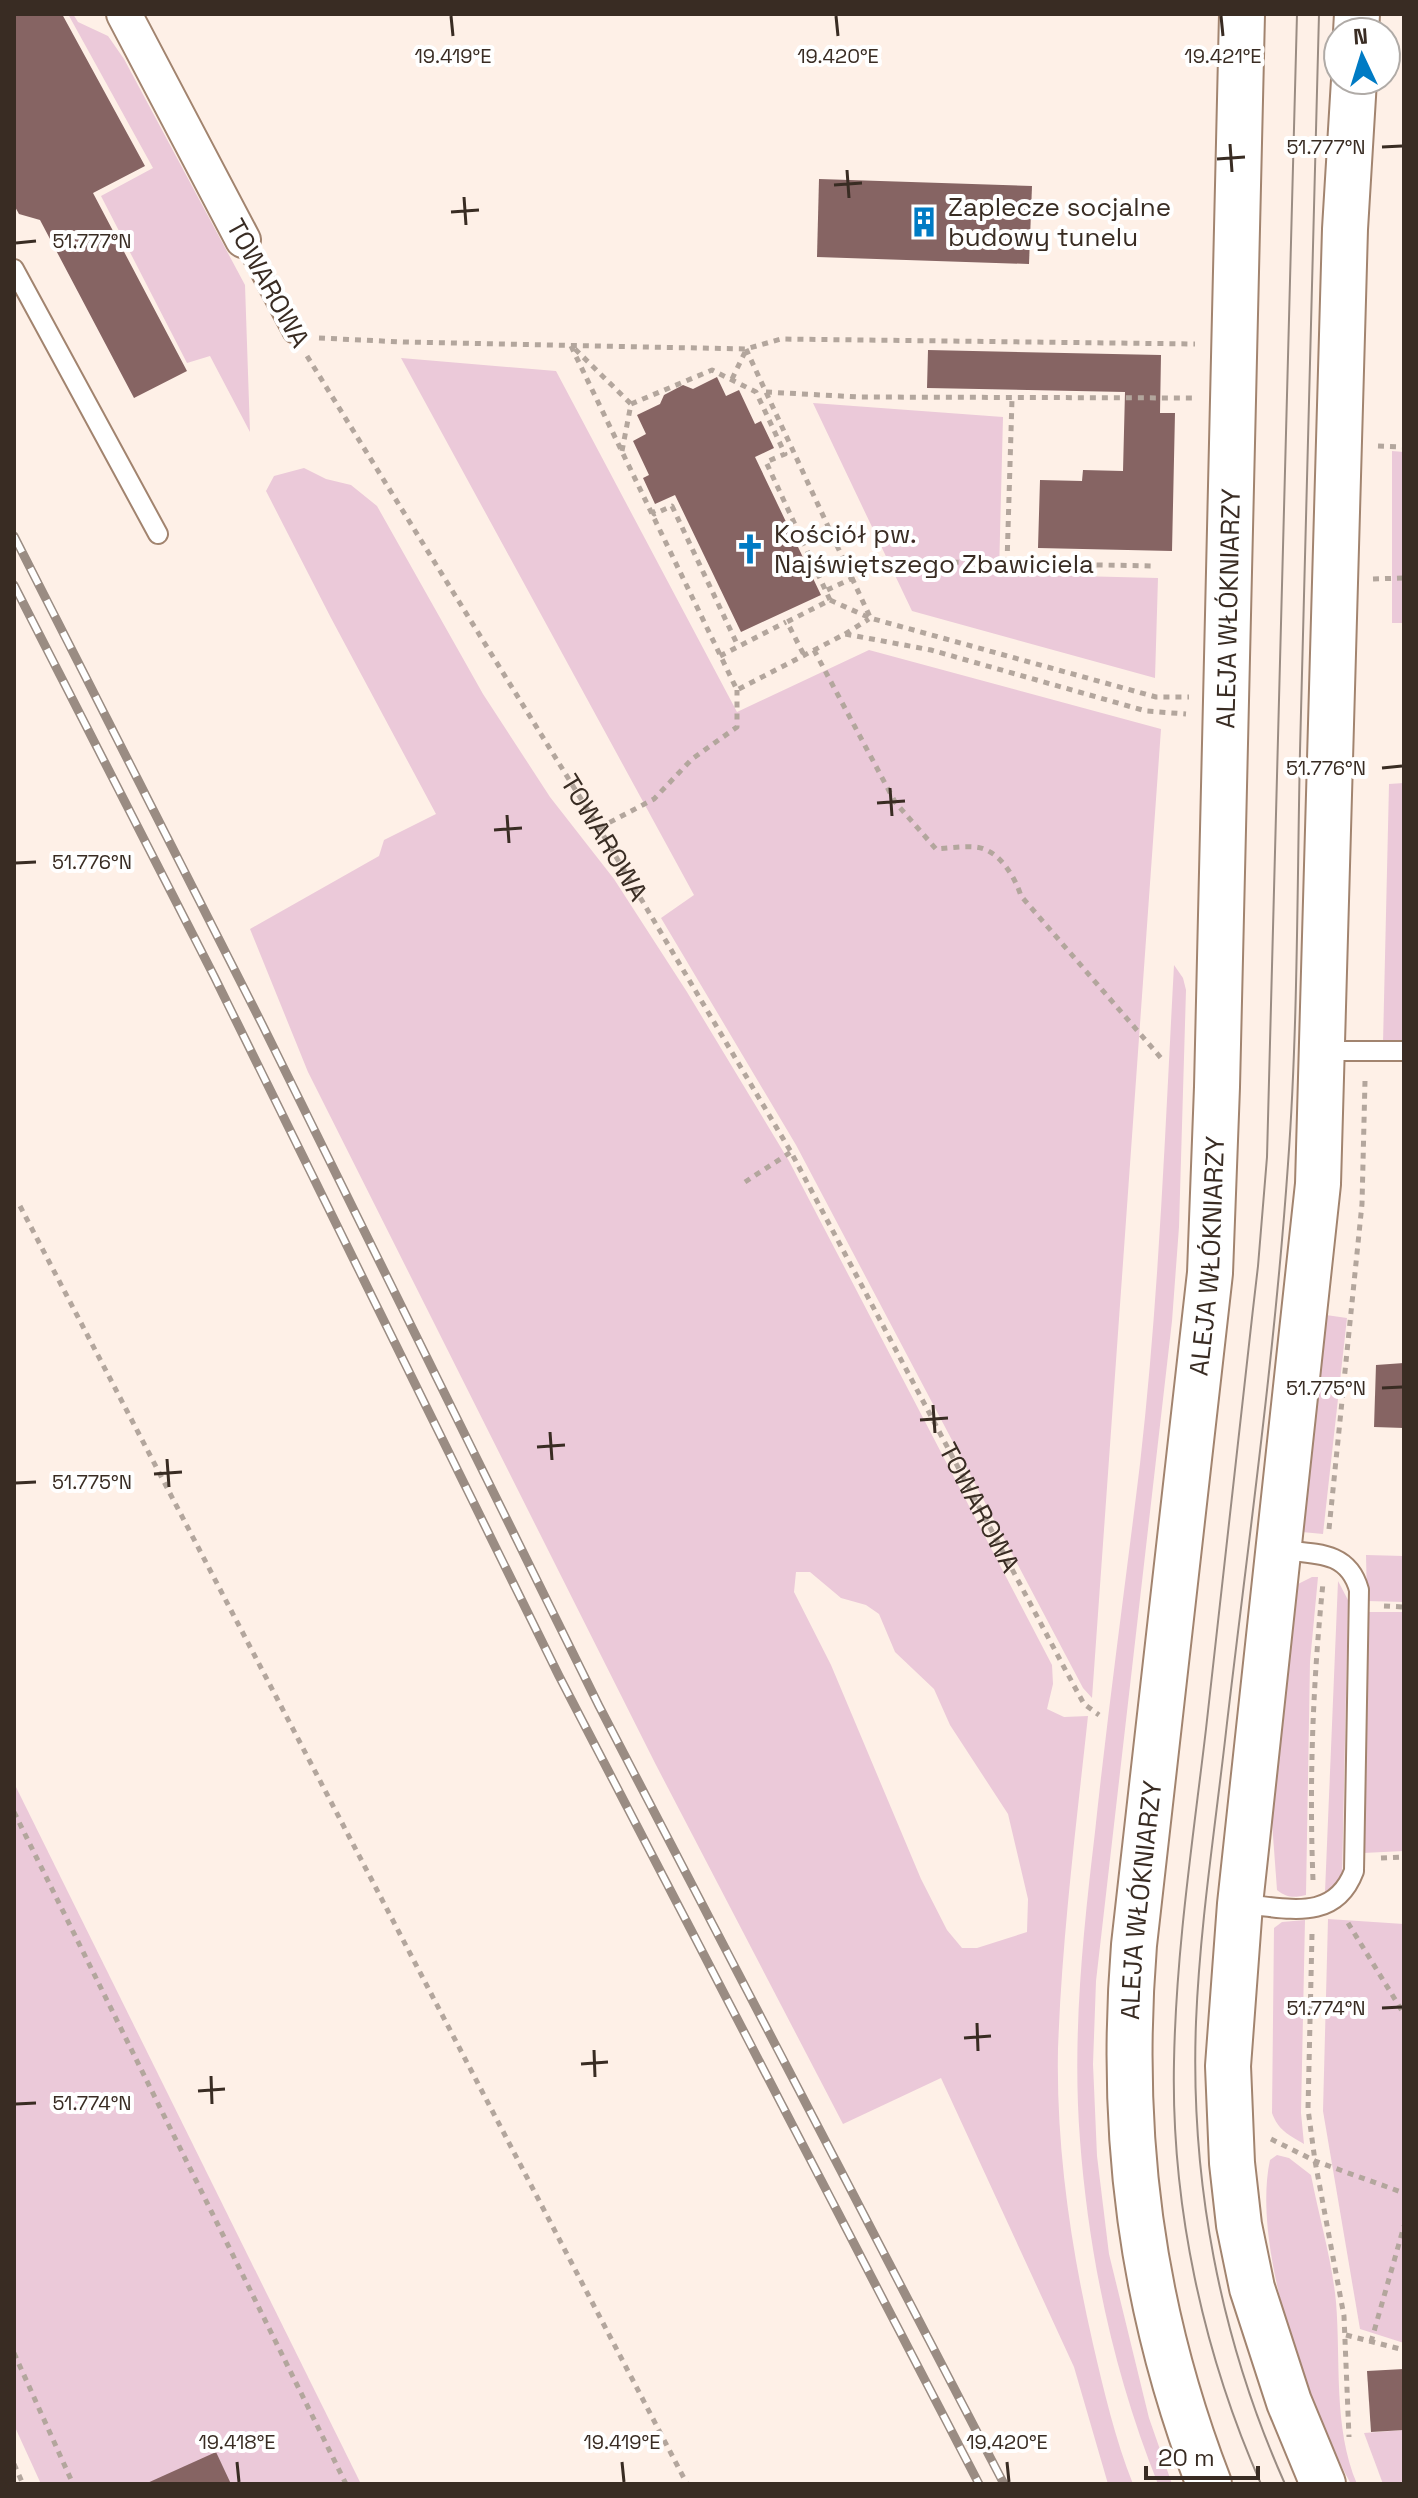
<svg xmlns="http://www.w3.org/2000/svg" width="1418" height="2498" font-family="'Space Grotesk',sans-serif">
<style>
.green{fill:#ebc9d9;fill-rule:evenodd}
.building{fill:#866463}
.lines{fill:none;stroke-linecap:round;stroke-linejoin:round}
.lane-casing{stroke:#a2846f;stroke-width:22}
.street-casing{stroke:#a2846f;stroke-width:38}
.primary-casing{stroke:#a2846f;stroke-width:48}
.path{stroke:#b3a69d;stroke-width:5;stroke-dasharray:6 6;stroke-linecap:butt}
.lane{stroke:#fff;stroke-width:18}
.street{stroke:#fff;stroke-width:34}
.primary{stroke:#fff;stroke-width:44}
.tram{stroke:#9a8c83;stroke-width:2}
.rail-casing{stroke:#9a8c83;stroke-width:9}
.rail{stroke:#fff;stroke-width:6;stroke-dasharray:18;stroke-linecap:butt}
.ticks{fill:none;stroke:#392c23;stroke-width:3}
.labels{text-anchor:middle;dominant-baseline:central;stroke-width:8;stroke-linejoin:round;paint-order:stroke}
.poi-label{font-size:26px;fill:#392c23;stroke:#fff;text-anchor:start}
.street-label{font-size:26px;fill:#392c23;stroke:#fff}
.ticks-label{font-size:20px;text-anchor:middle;fill:#392c23;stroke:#fff;stroke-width:8;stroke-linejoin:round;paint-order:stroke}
</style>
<rect width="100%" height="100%" fill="#fef0e7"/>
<g class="green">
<path d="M68,14H73L78,22L108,36L124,59L245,285L250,432L210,356L187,363L101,196L153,168Z"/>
<path d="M401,358L556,371L737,712L869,650L1161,729L1092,1698L1083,1688L796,1145L661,918L694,895Z"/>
<path d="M813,403L1003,417L999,574L1158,578L1155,678L912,611Z"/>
<path d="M1392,451L1404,452V623H1392Z"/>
<path d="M304,468L326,479L351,485L377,506L483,694L550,797L614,879L687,992L789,1161L1052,1665L1053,1684L1047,1709L1064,1717L1088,1716C1076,1827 1062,1937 1058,2049C1056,2148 1071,2248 1093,2344C1104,2391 1115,2439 1133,2484H1108L1074,2367L941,2078L843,2124L656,1765L308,1072L250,929L379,856L384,840L436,814L331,618L266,491L274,476ZM796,1572H810L841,1598L866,1605L879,1614L895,1652L934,1689L950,1725L1008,1814L1028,1899L1027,1932L977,1948H962L947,1930L921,1879L831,1665L794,1592Z"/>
<path d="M1404,783V1043H1383L1389,784Z"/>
<path d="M1174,965L1183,978L1186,990L1179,1227L1172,1321L1096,1981L1093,2064L1097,2156L1109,2254L1149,2418L1172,2484H1158C1114,2374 1089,2258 1080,2140C1072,2037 1083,1933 1095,1832C1108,1709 1125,1587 1140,1464C1159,1298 1165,1131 1174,965Z"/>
<path d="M1326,1315L1347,1318L1323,1534L1302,1532Z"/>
<path d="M1366,1555L1404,1556V1602L1367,1601Z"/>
<path d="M1312,1577H1318L1310,1662L1306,1895C1294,1898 1287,1898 1277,1890L1272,1822L1298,1584Z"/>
<path d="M1338,1581L1348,1600L1342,1879L1336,1886L1325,1892Z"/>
<path d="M1367,1612H1404V1851L1363,1853Z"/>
<path d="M14,1783L361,2484H41L14,2425Z"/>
<path d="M1328,1919L1404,1924V2343L1360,2329L1323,2111Z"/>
<path d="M1305,1920L1301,2113L1304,2144C1289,2135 1278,2130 1272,2113L1274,1928L1282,1922Z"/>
<path d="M1277,2155L1289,2158L1311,2175C1319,2217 1332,2260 1336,2302C1341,2362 1333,2427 1357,2484H1351C1308,2406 1251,2247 1270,2160Z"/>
<path d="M1404,2430V2484H1383L1364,2433Z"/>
</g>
<g class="building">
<path d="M14,14H62L145,166L93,193L187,371L134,398L40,220L19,214L14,205Z"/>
<path d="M819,179L1032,186L1029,264L817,257Z"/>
<path d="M928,350L1161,355L1160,413H1175L1172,551L1038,548L1040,480L1082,481L1083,470L1123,471L1125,392L927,388Z"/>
<path d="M717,377L726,396L739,390L755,424L761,421L774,448L755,457L821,595L741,632L675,495L655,504L643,478L649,475L633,441L646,434L637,415L660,404L664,395L683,385L693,389Z"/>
<path d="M1404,1363V1428L1374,1427L1376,1365Z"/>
<path d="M1404,2369V2430L1371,2432L1367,2371Z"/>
<path d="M216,2452L231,2484H145Z"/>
</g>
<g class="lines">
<g class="lane-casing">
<g id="lane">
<path d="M243,240L293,333"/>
<path d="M14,269L158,534"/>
<path d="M1324,1051H1404"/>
<path d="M1240,1904C1285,1907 1334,1924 1354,1871L1359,1590C1348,1550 1314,1554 1279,1550"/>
</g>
</g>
<g class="street-casing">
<path id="street" d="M124,14L243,240"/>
</g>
<g class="primary-casing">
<g id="primary">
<path d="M1356,32L1357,14"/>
<path id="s2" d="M1209,2484C1141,2308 1119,2133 1134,1945L1210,1273L1217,1087L1242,14"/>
<path d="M1323,2484L1289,2402L1252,2288L1239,2225L1232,2163L1228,2066L1240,1904L1318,1184L1345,229L1354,80"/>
</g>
</g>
<g class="path">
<path d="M319,338L403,342L746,349L781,339L1195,344"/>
<path d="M571,346L737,690L845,634L931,650L1146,711L1186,714"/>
<path d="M575,349L631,404"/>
<path d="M746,349L870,617"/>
<path id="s1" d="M307,356L599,828L791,1152L1066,1671L1084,1704L1099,1715"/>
<path d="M732,379L746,350"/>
<path d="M766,392L859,397L1193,398"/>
<path d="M1378,446L1404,447"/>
<path d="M622,451L631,404L712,370L756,392L785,454L766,462L830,600L787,622L804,655"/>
<path d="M652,510L654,514L672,506L738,646"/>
<path d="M1007,563L1012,399"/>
<path d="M1373,579L1404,578"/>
<path d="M827,590L890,561L1155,566"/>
<path d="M830,600L870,618L1156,697H1189"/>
<path d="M845,634L869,619"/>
<path d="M814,650L895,802L936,849C949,848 963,846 975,847C999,849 1015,877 1021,896L1161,1058"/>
<path d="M720,656L786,622"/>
<path d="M599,828L654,799L692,759L737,727V690"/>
<path d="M745,1182L791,1152"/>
<path d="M20,1206L687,2484"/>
<path d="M1329,1529L1362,1204L1365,1081"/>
<path d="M1384,1606L1404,1607"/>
<path d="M14,1812L346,2484"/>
<path d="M1381,1858L1404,1857"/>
<path d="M1313,1880C1309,1781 1313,1681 1323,1583"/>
<path d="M1348,1923L1404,2014"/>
<path d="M1312,1934L1308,2109L1315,2161L1344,2316L1349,2437"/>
<path d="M1271,2139L1315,2161L1404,2193"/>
<path d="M1346,2335L1404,2350"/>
<path d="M1371,2342L1404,2226"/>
<path d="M14,2353L73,2484"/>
<path d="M14,2464L23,2484"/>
</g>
<use href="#lane" class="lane"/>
<use href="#street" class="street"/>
<use href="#primary" class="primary"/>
<g class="tram">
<path d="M1261,2484C1203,2353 1171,2205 1174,2062C1176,1950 1193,1839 1206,1729C1223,1574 1240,1420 1258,1266L1267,1157L1297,14"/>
<path d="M1285,2484C1220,2339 1190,2181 1196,2022C1200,1922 1216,1822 1227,1723C1249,1537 1275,1351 1288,1164C1298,1027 1297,889 1300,751C1307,506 1313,260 1319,14"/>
</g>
<g class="rail-casing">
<g id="rail">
<path d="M14,536L262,1024L599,1706L1004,2484"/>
<path d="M14,585L214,976L559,1676L979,2484"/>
</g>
</g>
<use href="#rail" class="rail"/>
</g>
<path class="ticks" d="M451,16L453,36M836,16L838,36M1221,16L1223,36M1230,144L1232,172M1382,147L1402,146M1217,159L1245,157M847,170L849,198M834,185L862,183M464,197L466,225M451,212L479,210M16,243L36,241M1382,768L1402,766M890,788L892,816M877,803L905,801M507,815L509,843M494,830L522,828M16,863L36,862M1382,1388L1402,1387M933,1405L935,1433M920,1420L948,1418M550,1432L552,1460M537,1447L565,1445M167,1459L169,1487M154,1474L182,1472M16,1483L36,1482M1382,2008L1402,2007M977,2023L978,2051M964,2038L991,2036M594,2050L595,2077M581,2064L608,2062M211,2076L212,2104M198,2091L225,2089M16,2104L36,2103M237,2462L239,2482M622,2462L624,2482M1007,2462L1009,2482"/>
<defs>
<g id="building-bare" transform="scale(2.4)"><path d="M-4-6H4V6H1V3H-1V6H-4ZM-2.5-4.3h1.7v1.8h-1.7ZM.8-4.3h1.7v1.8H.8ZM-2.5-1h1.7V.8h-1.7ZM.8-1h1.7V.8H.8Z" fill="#007bc4" stroke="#fff" stroke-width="2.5" paint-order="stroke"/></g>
<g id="church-bare" transform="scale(2.4)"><path d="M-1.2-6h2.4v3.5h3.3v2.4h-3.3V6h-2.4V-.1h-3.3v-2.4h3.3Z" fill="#007bc4" stroke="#fff" stroke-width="2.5" paint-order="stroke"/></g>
</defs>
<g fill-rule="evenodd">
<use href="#building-bare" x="924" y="222"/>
<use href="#church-bare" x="750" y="549"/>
</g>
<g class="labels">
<g class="poi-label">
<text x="948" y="207">Zaplecze socjalne<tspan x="948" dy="30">budowy tunelu</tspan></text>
<text x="774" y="534">Kościół pw.<tspan x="774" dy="30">Najświętszego Zbawiciela</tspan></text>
</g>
<g class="street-label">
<text transform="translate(268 283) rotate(61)">TOWAROWA</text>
<text stroke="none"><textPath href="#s2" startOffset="1890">ALEJA WŁÓKNIARZY</textPath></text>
<text stroke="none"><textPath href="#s1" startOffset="566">TOWAROWA</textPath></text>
<text stroke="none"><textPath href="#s2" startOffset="1242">ALEJA WŁÓKNIARZY</textPath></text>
<text stroke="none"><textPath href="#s1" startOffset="1334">TOWAROWA</textPath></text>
<text stroke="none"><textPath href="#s2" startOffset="594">ALEJA WŁÓKNIARZY</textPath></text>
</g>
</g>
<g class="ticks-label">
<text x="453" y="63">19.419°E</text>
<text x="838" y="63">19.420°E</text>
<text x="1223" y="63">19.421°E</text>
<text x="1326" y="154">51.777°N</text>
<text x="92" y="248">51.777°N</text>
<text x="1326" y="775">51.776°N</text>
<text x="92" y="869">51.776°N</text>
<text x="1326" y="1395">51.775°N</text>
<text x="92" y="1489">51.775°N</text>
<text x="1326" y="2015">51.774°N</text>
<text x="92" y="2110">51.774°N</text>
<text x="237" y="2449">19.418°E</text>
<text x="622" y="2449">19.419°E</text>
<text x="1007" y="2449">19.420°E</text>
</g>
<rect width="1418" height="2498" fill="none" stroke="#392c23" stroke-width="32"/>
<g transform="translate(1362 56) rotate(356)"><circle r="38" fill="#ffffff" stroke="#b0aba7" stroke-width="2"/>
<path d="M0-6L14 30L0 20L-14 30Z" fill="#007bc4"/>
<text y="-12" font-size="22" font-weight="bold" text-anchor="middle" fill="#392c23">N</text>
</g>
<path d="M1146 2466v12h112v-12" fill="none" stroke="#392c23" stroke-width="4"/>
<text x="1158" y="2466" font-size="24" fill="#392c23" stroke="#ffffff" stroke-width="6" paint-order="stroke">20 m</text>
</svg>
